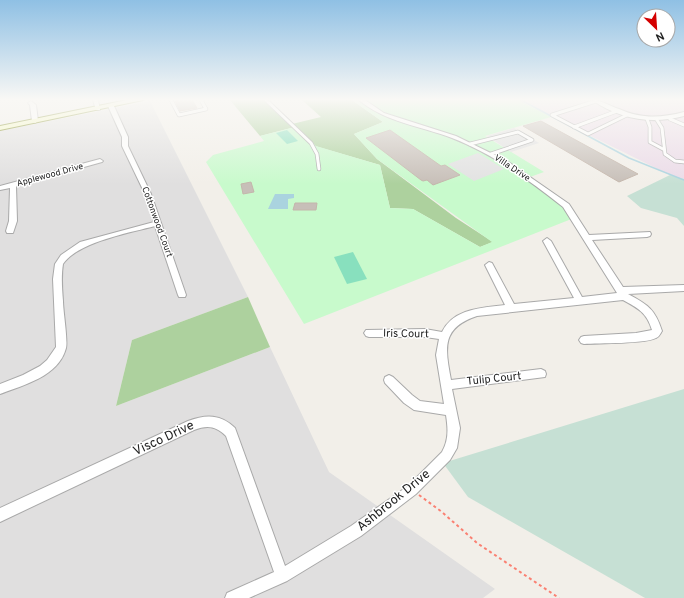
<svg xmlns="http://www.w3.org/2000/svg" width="684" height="598" font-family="Overpass,sans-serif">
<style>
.residential{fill:#e0dfdf}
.industrial{fill:#ebdbe8}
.forest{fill:#add19e}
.wetland{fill:#c6e0d4}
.park{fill:#c8facc}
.pitch{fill:#88e0be}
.parking{fill:#e2e2e2}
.water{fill:#aad3df}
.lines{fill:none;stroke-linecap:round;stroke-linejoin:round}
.stream{stroke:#aad3df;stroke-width:1.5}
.building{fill:#c7bfb8;stroke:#c4b6ab}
.service-casing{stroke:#a9a9a9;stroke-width:4.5}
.minor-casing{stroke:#a9a9a9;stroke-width:2}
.secondary-casing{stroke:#707d05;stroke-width:2}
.path{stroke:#fa8072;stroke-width:2;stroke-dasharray:3 3;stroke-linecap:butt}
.service{stroke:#fff;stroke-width:3}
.minor{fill:#fff;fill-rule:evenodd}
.secondary{fill:#f7fabf;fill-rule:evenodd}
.labels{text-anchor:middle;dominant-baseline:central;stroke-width:3;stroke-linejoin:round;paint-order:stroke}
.far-street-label{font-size:9px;fill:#222;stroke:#fff}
.street-label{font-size:11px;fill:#222;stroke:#fff}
.near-street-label{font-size:13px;fill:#222;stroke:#fff}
</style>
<rect width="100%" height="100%" fill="#f2efe9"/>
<path class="residential" d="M150,101L248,297L132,340L116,406L270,347L329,472L495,589L483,598H0V131Z"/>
<path class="industrial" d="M518,100H684V179L670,175Z"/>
<g class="forest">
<path d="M230,100H265L292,124L321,117L302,100H352L383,122L354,134L377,159L456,218L493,242L480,247L413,209L390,208L380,165L315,146L295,127L260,136Z"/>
<path d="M248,297L270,347L116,406L132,340Z"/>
</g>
<g class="wetland">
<path d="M670,175L684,179V226L677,218L641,208L627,196Z"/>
<path d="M684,389V598H645L468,497L443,463Z"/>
</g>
<path class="park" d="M352,100H518L551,117L485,136L544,172L530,177L557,196L574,218L304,324L206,162L213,155L264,141L260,136L295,127L316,146L380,165L390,208L413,209L480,247L492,242L377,159L354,134L383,122Z"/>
<g class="pitch">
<path d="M287,130L298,141L287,144L276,133Z"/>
<path d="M353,252L367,279L347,284L334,257Z"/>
</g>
<g class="parking">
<path d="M514,128L539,143L511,152L487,136Z"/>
<path d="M478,153L504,169L474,181L448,164Z"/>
</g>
<path class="water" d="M275,194H294V198L288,199V209H268Z"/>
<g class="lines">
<path class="stream" d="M521,100L629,158L684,180"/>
</g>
<g class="building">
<path d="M179,100H192L197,108L180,111L175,101Z"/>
<path d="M541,121L638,174L619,182L523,126Z"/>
<path d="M390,130L441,166L445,165L460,175L433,185L427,180L423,181L421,180L366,138Z"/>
<path d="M251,182L254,192L243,194L241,184Z"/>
<path d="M295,203H317L316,210H293Z"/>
</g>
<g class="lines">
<g class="service-casing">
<g id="service">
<path d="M171,100L179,115L206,109L201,100"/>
<path d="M266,100L311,143L317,154L319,169"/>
<path d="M596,101L552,115L588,134L627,115"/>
<path d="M647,119L650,127V142L663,149"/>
<path d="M670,119L684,125"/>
<path d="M657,120L662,128L665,154L675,161L684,162"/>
<path d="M574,127L617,111"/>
<path d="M470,144L518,132L532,140L491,154"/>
</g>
</g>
<g class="minor-casing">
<g id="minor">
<path d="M93,100H98L100,110H96Z"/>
<path d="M359,100H365L384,113L456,136L507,161L569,204L589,235L650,232L651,234L650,236L647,237L592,240L623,287L684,285V291L628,294C648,305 655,309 662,331C660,334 659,337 656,338C646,344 598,343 584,344L581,343L579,340L581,337L584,336L636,333L652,330C647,313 638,308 623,300L477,316C441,328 445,348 451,380L541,369L545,371L546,374L545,377L452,389L460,428L457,448L450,460L416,494L361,536L287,581L249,598H225L227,593L274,572L226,436C216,426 207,425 194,430L0,522V508L188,421C206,414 221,414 235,428L285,566L351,526L408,486L442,452C449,440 448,428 446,415L414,410L404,403L385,383L384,380L385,377L389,375L393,377L412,395L420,401L444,404L436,355L439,339L425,337H369L366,336L364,333L366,330L425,329L442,332C454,308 482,308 505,305L485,265L489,262L492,263L514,304L574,298L543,241L547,238L551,241L582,297L617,293L563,207C529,180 493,154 452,138C420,126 385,122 359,100Z"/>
<path d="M592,100C602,100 609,106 619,109C641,119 661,118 684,112V116C651,125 620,119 592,100Z"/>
<path d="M31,101L36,105L38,121L35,123L32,121L30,105L28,103Z"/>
<path d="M111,104L114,106L128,137V146L151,194L186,295L185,297H179L178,295L155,226C129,233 78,242 63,264C61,276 62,289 63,301C63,311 68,340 66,348C59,376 24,385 0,394V384L23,375L40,366L47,360L56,347L53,279L55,264L61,255L80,242L154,222L145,194L122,146V137L108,106Z"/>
<path d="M100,159L103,161L102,162L16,186L17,221L13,233H7L6,231L9,221L10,188L0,190V186Z"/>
</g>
</g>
<g class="secondary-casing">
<path id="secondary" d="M127,100H143L0,130V126Z"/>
</g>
<path class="path" d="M419,495L442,512L477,543L559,598"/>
<use href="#service" class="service"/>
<use href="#minor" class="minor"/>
<use href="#secondary" class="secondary"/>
</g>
<linearGradient id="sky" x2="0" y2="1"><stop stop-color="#8fc0e4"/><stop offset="0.54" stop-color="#f9f8f5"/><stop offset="1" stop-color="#f9f8f5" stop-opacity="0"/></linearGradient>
<rect width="684" height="184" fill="url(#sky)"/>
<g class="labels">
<g class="far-street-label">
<text transform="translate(512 168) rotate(33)">Villa Drive</text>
<text transform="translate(50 175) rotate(-15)">Applewood Drive</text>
<text transform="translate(157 222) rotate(70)">Cottonwood Court</text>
</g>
<g class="street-label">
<text transform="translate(406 334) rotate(1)">Iris Court</text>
<text transform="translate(494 379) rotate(-6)">Tulip Court</text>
</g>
<g class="near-street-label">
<text transform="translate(164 439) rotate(-25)">Visco Drive</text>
<text transform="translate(394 501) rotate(-39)">Ashbrook Drive</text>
</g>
</g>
<g transform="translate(656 28) rotate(155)"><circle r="19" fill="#ffffff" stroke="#a7a7a7"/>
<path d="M0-3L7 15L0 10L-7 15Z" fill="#d40000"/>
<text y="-6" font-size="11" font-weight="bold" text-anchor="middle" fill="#222222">N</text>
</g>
</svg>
